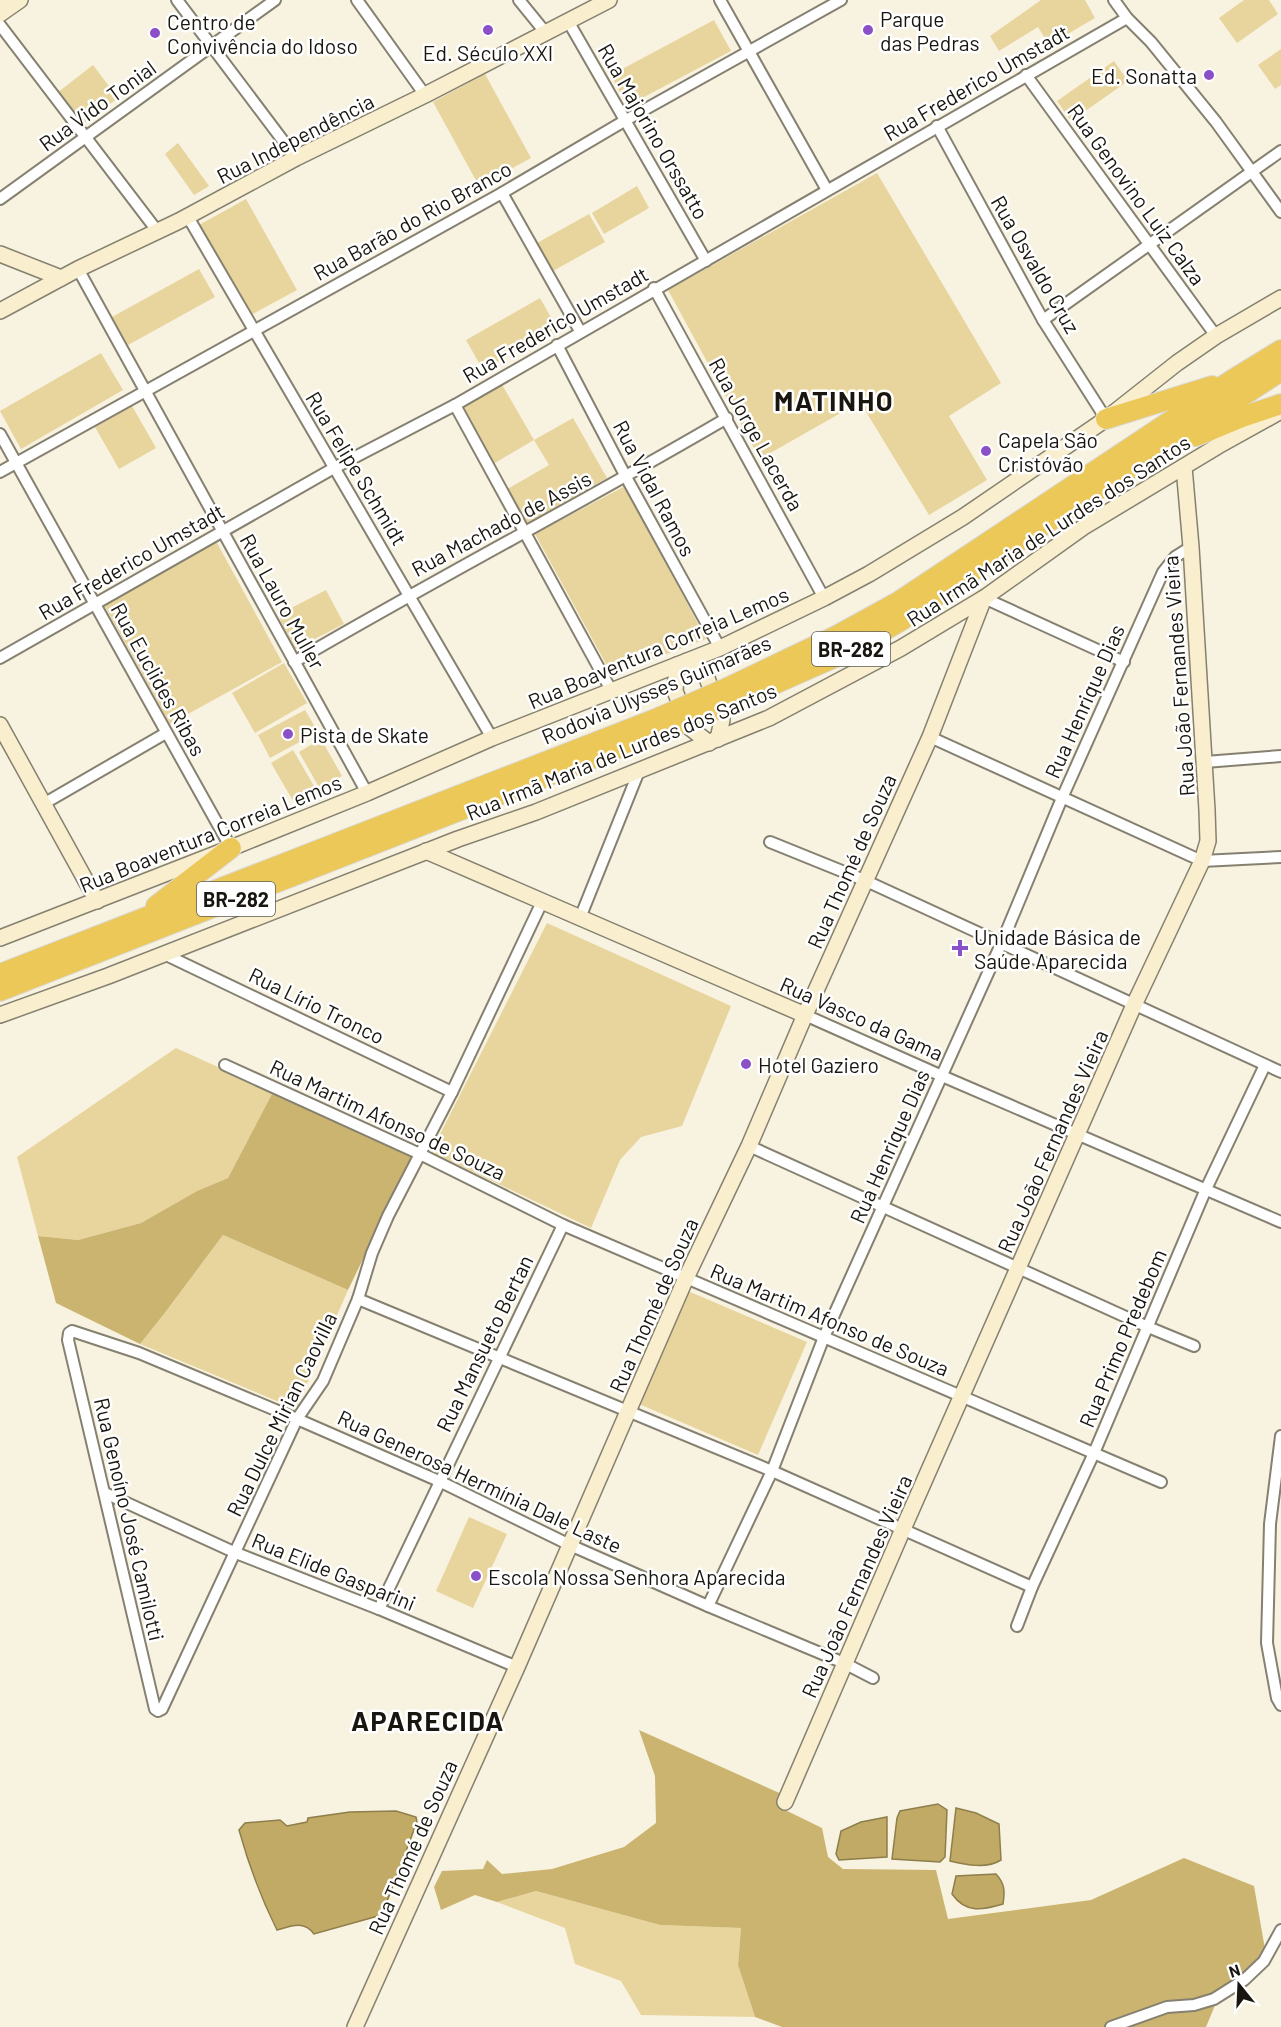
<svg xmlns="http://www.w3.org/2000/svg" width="1281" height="2027" font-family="Barlow,sans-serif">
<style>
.green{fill:#e8d59e}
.forest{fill:#cbb46f}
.water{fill:#c1aa65;stroke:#8e7e4b;stroke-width:1.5}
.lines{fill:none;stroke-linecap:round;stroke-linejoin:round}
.street-casing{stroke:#858070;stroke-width:14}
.secondary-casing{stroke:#858070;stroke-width:18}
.highway-casing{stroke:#dadad9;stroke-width:22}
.street{stroke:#fff;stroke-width:10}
.secondary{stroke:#f9eecd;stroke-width:15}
.highway{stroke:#ecc858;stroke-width:20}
.highway-bridge-casing{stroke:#dadad9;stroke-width:22;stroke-linecap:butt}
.highway-bridge{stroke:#ecc858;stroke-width:20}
.poi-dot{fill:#8950c7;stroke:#fff;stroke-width:2}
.labels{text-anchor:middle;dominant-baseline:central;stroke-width:5;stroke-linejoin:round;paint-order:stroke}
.shield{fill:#fff;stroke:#5d5c57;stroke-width:1.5}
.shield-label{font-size:20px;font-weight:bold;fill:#18160f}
.poi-label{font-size:21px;fill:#18160f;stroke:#fff;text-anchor:start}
.street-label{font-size:21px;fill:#18160f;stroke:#fff}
.district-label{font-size:27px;font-weight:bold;letter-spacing:1.5px;fill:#18160f;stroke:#fff}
</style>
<rect width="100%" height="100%" fill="#f8f2e0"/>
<g class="green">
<path d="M1041,0H1085L1095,18L1049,45L1038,27L999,51L990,36Z"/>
<path d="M1244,0H1269L1278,14L1237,43L1219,18Z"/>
<path d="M714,20L731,51L627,106L611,75Z"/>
<path d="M1281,49V85L1275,89L1258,65Z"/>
<path d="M1114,61L1128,81L1071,121L1057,101Z"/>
<path d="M93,65L118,98L82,125L57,93Z"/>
<path d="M485,74L531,158L479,186L433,102Z"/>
<path d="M178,143L209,186L194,195L165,154Z"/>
<path d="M877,173L1001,383L949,416L987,480L929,515L860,402L760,459L668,290Z"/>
<path d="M637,186L649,208L604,234L592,213Z"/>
<path d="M246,199L297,290L249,316L199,225Z"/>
<path d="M589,214L605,242L553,271L537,243Z"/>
<path d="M199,269L215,297L128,345L112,317Z"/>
<path d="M540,298L557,328L483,370L466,340Z"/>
<path d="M101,353L123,390L21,449L0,411Z"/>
<path d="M501,383L534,440L573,418L607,478L526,524L506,490L549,465L534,440L493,464L459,407Z"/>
<path d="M132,406L156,448L119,469L95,427Z"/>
<path d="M625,486L706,639L612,675L535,534Z"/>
<path d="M216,541L282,662L170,724L103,603Z"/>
<path d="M326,590L344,624L295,649L278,615Z"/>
<path d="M284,663L307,703L255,733L232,693Z"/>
<path d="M305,710L318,732L270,758L258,735Z"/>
<path d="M321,739L342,776L320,789L299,752Z"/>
<path d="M293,750L314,786L292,799L271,763Z"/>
<path d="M547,923L731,1006L682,1126L641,1137L620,1160L591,1228L431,1152Z"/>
<path d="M176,1048L273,1092L228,1178L197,1191L141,1223L78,1240L38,1236L17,1157Z"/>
<path d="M223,1235L348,1290L296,1409L140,1344L164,1314Z"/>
<path d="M688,1291L807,1342L758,1455L639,1404Z"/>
<path d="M469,1517L507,1534L473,1608L436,1591Z"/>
<path d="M536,1891L660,1925L741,1928L738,1965L755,2017L641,2015L621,1981L575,1964L565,1928L497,1902Z"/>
</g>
<g class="forest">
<path d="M273,1092L413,1156L348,1290L223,1235L164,1314L140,1344L56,1303L38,1236L78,1240L141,1223L197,1191L228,1178Z"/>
<path d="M639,1730L784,1795L779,1807L822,1828L828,1857L843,1869L936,1870L948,1919L1091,1900L1184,1858L1254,1886L1266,1955L1218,1998L1206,2027H782L755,2017L738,1965L741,1928L660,1925L536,1891L497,1902L475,1895L441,1910L434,1887L442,1871L483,1869L487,1860L502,1874L552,1869L624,1847L656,1823L655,1776Z"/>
</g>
<g class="water">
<path d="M938,1804L947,1810L945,1857L940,1862L892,1859L897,1818L900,1811Z"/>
<path d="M956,1808L976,1813L999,1824L1001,1860C987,1869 966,1865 950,1861Z"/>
<path d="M396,1811L416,1817L417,1822L383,1912L378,1916L314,1934C304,1920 291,1926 277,1930C260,1896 249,1866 239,1830L245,1823L280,1820L287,1826L307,1822L308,1818L350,1812Z"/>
<path d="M887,1817V1857L839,1860L836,1854L841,1831L861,1822Z"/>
<path d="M996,1874C1005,1884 1005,1891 1003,1904C983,1910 966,1914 952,1894L956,1876Z"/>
</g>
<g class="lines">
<g class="street-casing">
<g id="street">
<path d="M177,0L296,158"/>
<path d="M357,0L425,95"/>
<path d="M519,0L545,32"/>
<path d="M720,0L827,190"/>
<path d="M1114,0L1127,18L1151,42L1216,122L1281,212"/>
<path d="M568,21L706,261"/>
<path d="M0,25L158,232"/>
<path d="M1026,75L1216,336"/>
<path d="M937,126L1043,320L1106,419"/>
<path d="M502,193L580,331"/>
<path d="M0,199L275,0"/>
<path d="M188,217L492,738"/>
<path d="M78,269L367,793"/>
<path d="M654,288L824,598"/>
<path d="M1043,320L1281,151"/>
<path d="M557,345L626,477L720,648"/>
<path d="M455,405L611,690"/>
<path d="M0,434L231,848"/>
<path d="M0,472L502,193L626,120L841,0"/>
<path d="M984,598L1124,662"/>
<path d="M0,658L334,468L455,405L1127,18"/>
<path d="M294,662C437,578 584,502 727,418"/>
<path d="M930,737L1202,861L1281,857"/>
<path d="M1205,762L1281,756"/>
<path d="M45,803L166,733"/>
<path d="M770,842L864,880L1281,1072"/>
<path d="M542,902L452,1092L388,1216L372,1253L358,1299L323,1381L297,1419L162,1709L158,1711L155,1709L68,1340L69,1333L72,1331L139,1353L297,1419L439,1481L570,1545L708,1606L844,1663L873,1678"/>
<path d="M580,918L639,771"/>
<path d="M164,954L452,1092"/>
<path d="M805,1015L942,1076L1281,1222"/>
<path d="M225,1065L420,1154L563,1225L1161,1482"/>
<path d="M749,1146L1148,1327L1194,1346"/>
<path d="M358,1299L772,1471L1032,1587"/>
<path d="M1281,1436L1270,1524L1267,1643L1277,1698L1281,1705"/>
<path d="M105,1493L236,1553L379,1609L517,1667"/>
<path d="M708,1606L772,1471L824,1337L1002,942L1062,798L1163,572L1175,557L1191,547"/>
<path d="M379,1609L563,1225"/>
<path d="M1017,1626L1032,1587L1094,1453L1206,1189L1265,1065"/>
<path d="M1111,2027L1167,2007L1194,2005L1214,1999L1244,1980L1264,1961L1281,1930"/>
</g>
</g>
<g class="secondary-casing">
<g id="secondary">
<path d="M0,1L1,0"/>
<path d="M0,14L20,0"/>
<path d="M0,254L61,278"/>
<path d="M0,311L78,269L179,221L296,158L425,95L609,0"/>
<path d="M687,661L705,673L707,678L722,720L718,739"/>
<path d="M677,665L675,691L689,727L709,743"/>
<path d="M0,725L97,901"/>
<path d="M426,851L805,1015"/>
<path d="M0,938L231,848L367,793L492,738L720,648L824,598L869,574L963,517L1106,419L1177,363L1216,336L1281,298"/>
<path d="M0,1015L108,976L458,839L536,812L769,718L901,648L984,598L1085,526L1218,446L1281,411"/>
<path d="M785,1802L903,1529L1134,1005L1202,861L1208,841L1207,810L1191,547L1184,467"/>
<path d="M355,2027L517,1667L686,1278L749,1146L805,1015L930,737L984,598"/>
</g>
</g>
<g class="highway-casing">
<g id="highway">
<path d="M1106,419L1212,386"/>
<path d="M1196,436L1242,417L1281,404"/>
<path d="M727,688L836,636L898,602L1232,380L1281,350"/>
<path d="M734,702L849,651L902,620L959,580L1281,371"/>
<path d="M156,906L231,848"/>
<path d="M0,974L658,718"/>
<path d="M0,991L662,731"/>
</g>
</g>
<use href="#street" class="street"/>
<use href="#secondary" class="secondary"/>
<use href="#highway" class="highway"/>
<g class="highway-bridge-casing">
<g id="highway-bridge">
<path d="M658,718L727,688"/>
<path d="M662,731L734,702"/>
</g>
</g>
<use href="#highway-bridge" class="highway-bridge"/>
</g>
<g class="poi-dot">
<circle cx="488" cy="30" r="6"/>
<circle cx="868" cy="30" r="6"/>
<circle cx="155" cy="33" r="6"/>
<circle cx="1209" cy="75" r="6"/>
<circle cx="986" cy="451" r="6"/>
<circle cx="288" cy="734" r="6"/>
<path d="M957 939h6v6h6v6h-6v6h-6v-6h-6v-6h6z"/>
<circle cx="746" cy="1064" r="6"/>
<circle cx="476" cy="1576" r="6"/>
</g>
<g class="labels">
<g class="shield">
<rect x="812" y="632" width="78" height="34" rx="4.5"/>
<rect x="197" y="882" width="78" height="34" rx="4.5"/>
</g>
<g class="shield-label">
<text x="851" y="649">BR-282</text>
<text x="236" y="899">BR-282</text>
</g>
<g class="poi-label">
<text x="880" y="18">Parque<tspan x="880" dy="24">das Pedras</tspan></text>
<text x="167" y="21">Centro de<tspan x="167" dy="24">Convivência do Idoso</tspan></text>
<text x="488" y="52" text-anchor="middle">Ed. Século XXI</text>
<text x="1197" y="75" text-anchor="end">Ed. Sonatta</text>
<text x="998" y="439">Capela São<tspan x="998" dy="24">Cristóvão</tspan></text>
<text x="300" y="734">Pista de Skate</text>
<text x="974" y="936">Unidade Básica de<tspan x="974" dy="24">Saúde Aparecida</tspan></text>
<text x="758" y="1064">Hotel Gaziero</text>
<text x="488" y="1576">Escola Nossa Senhora Aparecida</text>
</g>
<g class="street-label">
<text transform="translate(976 82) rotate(-30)">Rua Frederico Umstadt</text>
<text transform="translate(97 105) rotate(-36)">Rua Vido Tonial</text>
<text transform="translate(654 131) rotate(60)">Rua Majorino Orssatto</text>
<text transform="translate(295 138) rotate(-27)">Rua Independência</text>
<text transform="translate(1137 194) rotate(54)">Rua Genovino Luiz Calza</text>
<text transform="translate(412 220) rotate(-29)">Rua Barão do Rio Branco</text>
<text transform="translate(1036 264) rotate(60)">Rua Osvaldo Cruz</text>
<text transform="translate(555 324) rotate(-30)">Rua Frederico Umstadt</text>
<text transform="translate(757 434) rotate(61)">Rua Jorge Lacerda</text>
<text transform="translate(357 468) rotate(59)">Rua Felipe Schmidt</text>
<text transform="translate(655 488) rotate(62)">Rua Vidal Ramos</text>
<text transform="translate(501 523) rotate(-28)">Rua Machado de Assis</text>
<text transform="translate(1048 530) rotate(-33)">Rua Irmã Maria de Lurdes dos Santos</text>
<text transform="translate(131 561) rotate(-30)">Rua Frederico Umstadt</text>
<text transform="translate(283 601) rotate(61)">Rua Lauro Muller</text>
<text transform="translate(658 647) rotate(-23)">Rua Boaventura Correia Lemos</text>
<text transform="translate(1178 676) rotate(-94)">Rua João Fernandes Vieira</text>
<text transform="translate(159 679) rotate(61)">Rua Euclides Ribas</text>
<text transform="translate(656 689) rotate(-23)">Rodovia Ulysses Guimarães</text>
<text transform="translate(1084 701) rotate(-66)">Rua Henrique Dias</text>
<text transform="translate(621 751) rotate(-22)">Rua Irmã Maria de Lurdes dos Santos</text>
<text transform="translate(210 833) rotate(-22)">Rua Boaventura Correia Lemos</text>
<text transform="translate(851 861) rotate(-66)">Rua Thomé de Souza</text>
<text transform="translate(317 1005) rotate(26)">Rua Lírio Tronco</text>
<text transform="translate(862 1018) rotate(24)">Rua Vasco da Gama</text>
<text transform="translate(388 1119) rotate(25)">Rua Martim Afonso de Souza</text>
<text transform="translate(1052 1141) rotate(-66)">Rua João Fernandes Vieira</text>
<text transform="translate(889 1146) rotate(-66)">Rua Henrique Dias</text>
<text transform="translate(653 1305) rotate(-66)">Rua Thomé de Souza</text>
<text transform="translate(830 1319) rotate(23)">Rua Martim Afonso de Souza</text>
<text transform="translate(1122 1338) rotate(-67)">Rua Primo Predebom</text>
<text transform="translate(484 1343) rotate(-64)">Rua Mansueto Bertan</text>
<text transform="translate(281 1414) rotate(-64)">Rua Dulce Mirian Caovilla</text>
<text transform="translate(480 1481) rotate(25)">Rua Generosa Hermínia Dale Laste</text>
<text transform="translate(130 1519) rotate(77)">Rua Genoíno José Camilotti</text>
<text transform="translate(334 1571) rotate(22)">Rua Elide Gasparini</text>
<text transform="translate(856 1586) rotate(-66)">Rua João Fernandes Vieira</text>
<text transform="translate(412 1847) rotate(-66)">Rua Thomé de Souza</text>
</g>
<g class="district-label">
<text x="834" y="400">MATINHO</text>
<text x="428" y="1720">APARECIDA</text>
</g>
</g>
<g transform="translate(1239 1985) rotate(342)" stroke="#ffffff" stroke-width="4.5" paint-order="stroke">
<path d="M0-4.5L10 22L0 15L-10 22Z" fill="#18160f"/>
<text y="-9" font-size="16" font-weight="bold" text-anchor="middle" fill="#18160f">N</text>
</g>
</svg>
